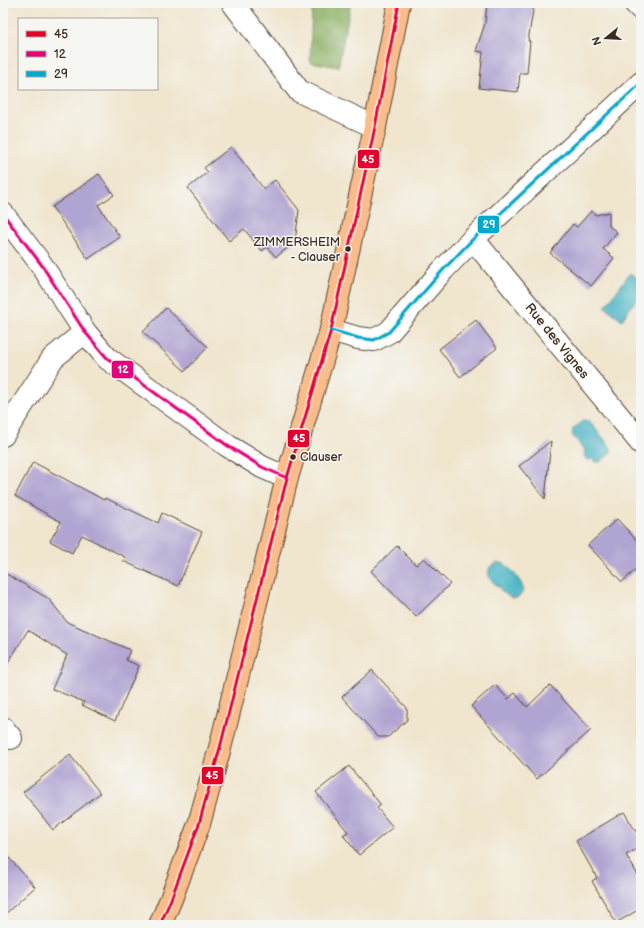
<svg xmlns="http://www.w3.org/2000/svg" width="644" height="928" font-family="'Balsamiq Sans',sans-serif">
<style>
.forest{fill:#8aae63;stroke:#626c40}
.water{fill:#48b4c5;stroke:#426f72}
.building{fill:#b0a4d2}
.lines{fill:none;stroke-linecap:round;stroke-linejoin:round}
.minor-casing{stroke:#564638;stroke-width:24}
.major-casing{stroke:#564638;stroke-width:24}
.minor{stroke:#fff;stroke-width:22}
.major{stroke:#f9bc8a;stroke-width:22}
.bus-1-casing{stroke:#f6f6f2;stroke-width:6}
.bus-2-casing{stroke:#f6f6f2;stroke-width:6}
.bus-3-casing{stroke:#f6f6f2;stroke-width:6}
.bus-1{stroke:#e4002b;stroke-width:3}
.bus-2{stroke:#e5007d;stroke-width:3}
.bus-3{stroke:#00a9ce;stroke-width:3}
.bus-dot{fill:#3b2a1e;stroke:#f6f6f2;stroke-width:1.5}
.labels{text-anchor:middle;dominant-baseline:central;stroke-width:3;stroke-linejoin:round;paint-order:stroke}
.bus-label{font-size:12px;fill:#3b2a1e;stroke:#f6f6f2;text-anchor:end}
.street-label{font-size:13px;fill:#3b2a1e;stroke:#f6f6f2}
.line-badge{stroke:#f6f6f2;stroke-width:1.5}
.badge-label{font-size:11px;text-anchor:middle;font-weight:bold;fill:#fff}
</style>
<rect width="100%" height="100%" fill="#f6f6f2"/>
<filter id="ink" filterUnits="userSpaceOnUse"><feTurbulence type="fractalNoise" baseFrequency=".025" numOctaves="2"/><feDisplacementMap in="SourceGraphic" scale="8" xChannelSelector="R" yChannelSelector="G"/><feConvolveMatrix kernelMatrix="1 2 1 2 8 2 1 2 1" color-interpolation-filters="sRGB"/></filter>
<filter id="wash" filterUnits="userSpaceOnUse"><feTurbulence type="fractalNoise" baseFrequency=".012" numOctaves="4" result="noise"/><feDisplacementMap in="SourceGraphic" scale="16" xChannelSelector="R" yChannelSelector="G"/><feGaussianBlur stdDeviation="0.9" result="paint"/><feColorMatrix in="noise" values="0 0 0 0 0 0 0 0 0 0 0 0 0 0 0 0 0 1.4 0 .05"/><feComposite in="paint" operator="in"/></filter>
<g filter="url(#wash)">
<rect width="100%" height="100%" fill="#f0e5cd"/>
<path class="forest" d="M312,3H351L338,67L310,62Z"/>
<g class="water">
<path d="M630,273L641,281V293L622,320L605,307Z"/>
<path d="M584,420L589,421L611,447V453L600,462H595L592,459L588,460L585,458L584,456L585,451L572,435L573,429Z"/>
<path d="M497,563C501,563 504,563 506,565C511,569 522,582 523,588C523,591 522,594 520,596C511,603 502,591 497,586C490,579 486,576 490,567Z"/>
</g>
<g id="blocks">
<g class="building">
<path d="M487,3H515L534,5L528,41H530L527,73H520L518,92L479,88L483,52L476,51L485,23Z"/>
<path d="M231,147L264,189L275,180L299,210L295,242L276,257L267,247L262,251L244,229L229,241L188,188L208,172L204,168Z"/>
<path d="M99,174L114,195L98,205L120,237L88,259L52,207Z"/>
<path d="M591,211L596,215L609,212V226L617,232L603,249L614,258L591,286L550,253L573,224L577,227Z"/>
<path d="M166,308L208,347L185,371L143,332Z"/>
<path d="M476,320L497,348L460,377L439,349Z"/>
<path d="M551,441L545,499L519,466Z"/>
<path d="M33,462L104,500L105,498L158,523L162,513L202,532L178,586L123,561L125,557L82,535L72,553L50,541L61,522L15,496Z"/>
<path d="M617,519L641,545V565L622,582L588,545Z"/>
<path d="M397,546L416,565L424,558L450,584L416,617L371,571Z"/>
<path d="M3,572L49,599L67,622L130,650L126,660L139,666L115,721L82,705L84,702L52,689L67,655L28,630L3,671Z"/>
<path d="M372,670L407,708V720L388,737H378L342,697Z"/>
<path d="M495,685L508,699L515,693L527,707L550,685L591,730L537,779L471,706Z"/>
<path d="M70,755L100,793L53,830L23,792Z"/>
<path d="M349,766L381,805L377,808L393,827L359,855L343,835L348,832L316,792Z"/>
<path d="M624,812L641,840V847L626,855L641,880V908L616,923L592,881L597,878L576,841Z"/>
<path d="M3,851L35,887L3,916Z"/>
</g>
</g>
</g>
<g filter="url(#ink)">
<use href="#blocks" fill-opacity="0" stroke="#564638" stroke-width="1"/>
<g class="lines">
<g class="minor-casing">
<g id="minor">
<path d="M233,3L299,91L375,127"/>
<path d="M635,3L641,9"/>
<path d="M3,214L41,264L85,332L107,358L228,446L262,467L287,478"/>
<path d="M473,239L641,443"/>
<path d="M331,330L358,338L374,340L389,332L443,270L473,239L641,83"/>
<path d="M3,435L53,358L85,332"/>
<path d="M3,728L11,738"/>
</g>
</g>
<g class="major-casing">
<path id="major" d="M160,925L171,899L199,824L221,744L287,478L331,330L375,127L399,3"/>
</g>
<use href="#minor" class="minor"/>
<use href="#major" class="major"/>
<g class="bus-1-casing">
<path id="bus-1" d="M160,925L171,899L199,824L221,744L287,478L331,330L375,127L399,3"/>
</g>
<g class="bus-2-casing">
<path id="bus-2" d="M3,214L41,264L85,332L107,358L228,446L262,467L287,478"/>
</g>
<g class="bus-3-casing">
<path id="bus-3" d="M331,330L358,338L374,340L389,332L443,270L473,239L641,83"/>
</g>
<use href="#bus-1" class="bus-1"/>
<use href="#bus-2" class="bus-2"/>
<use href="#bus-3" class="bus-3"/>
</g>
</g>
<g class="bus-dot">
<circle cx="348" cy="249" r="3.5"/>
<circle cx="293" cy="457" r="3.5"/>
</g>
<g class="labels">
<g class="bus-label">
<text x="340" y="242">ZIMMERSHEIM<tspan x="340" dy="15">- Clauser</tspan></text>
<text x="300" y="457" text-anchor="start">Clauser</text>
</g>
<g class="street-label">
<text transform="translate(557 341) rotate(51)">Rue des Vignes</text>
</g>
</g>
<g class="line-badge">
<rect x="357" y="149" width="23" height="20" rx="4" fill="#e4002b"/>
<rect x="477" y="215" width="23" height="19" rx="4" fill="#00a9ce"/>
<rect x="111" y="360" width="23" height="19" rx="4" fill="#e5007d"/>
<rect x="287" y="429" width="23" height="19" rx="4" fill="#e4002b"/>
<rect x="201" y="766" width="23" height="19" rx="4" fill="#e4002b"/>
</g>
<g class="badge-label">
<text x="368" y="163">45</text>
<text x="489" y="228">29</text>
<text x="123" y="373">12</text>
<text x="299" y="442">45</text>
<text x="212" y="779">45</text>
</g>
<rect width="644" height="928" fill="none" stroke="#f6f6f2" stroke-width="16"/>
<rect x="18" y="18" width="140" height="72" fill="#f6f6f2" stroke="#aba49d"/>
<rect x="26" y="31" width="20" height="6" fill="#e4002b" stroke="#aba49d"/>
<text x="54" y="38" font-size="12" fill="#3b2a1e">45</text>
<rect x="26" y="51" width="20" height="6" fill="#e5007d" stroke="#aba49d"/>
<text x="54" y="58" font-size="12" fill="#3b2a1e">12</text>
<rect x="26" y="71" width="20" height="6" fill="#00a9ce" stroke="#aba49d"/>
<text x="54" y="78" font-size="12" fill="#3b2a1e">29</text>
<g transform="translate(606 38) rotate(252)" stroke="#f6f6f2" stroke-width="3" paint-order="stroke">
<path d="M0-3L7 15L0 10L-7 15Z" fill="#3b2a1e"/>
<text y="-6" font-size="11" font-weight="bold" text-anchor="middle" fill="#3b2a1e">N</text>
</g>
</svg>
